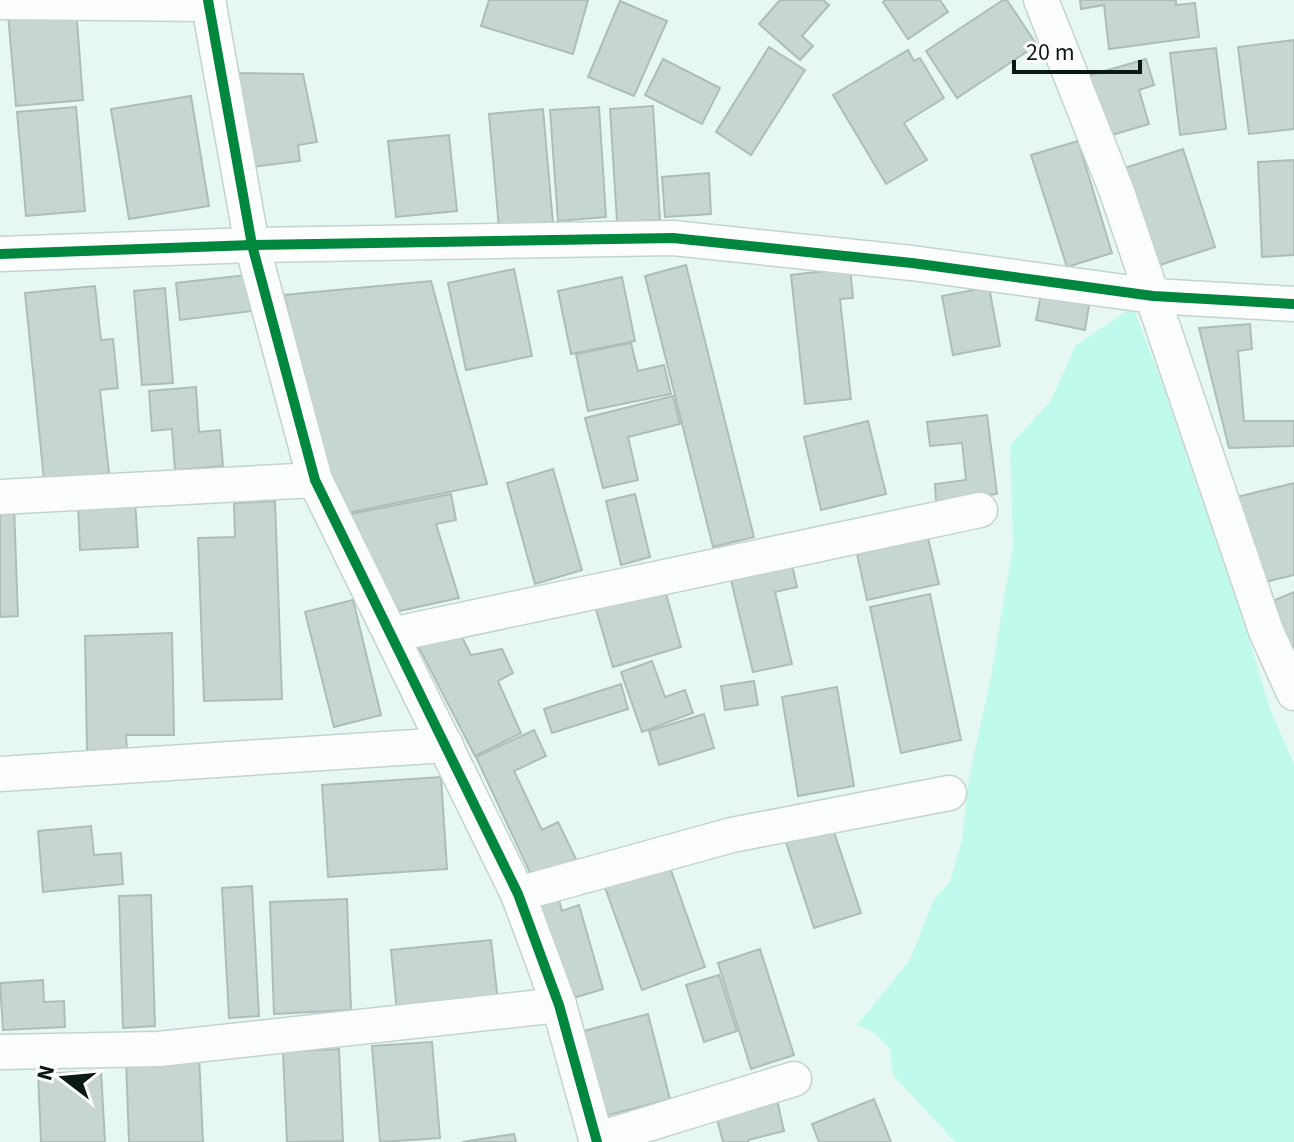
<svg xmlns="http://www.w3.org/2000/svg" width="1294" height="1142" font-family="'Source Sans 3',sans-serif">
<style>
.green{fill:#c0faec}
.building{fill:#c7d6d2;stroke:#afbdba;stroke-width:2}
.lines{fill:none;stroke-linecap:round;stroke-linejoin:round}
.minor-casing{stroke:#c4d3cf;stroke-width:37}
.minor{stroke:#fbfefd;stroke-width:34}
.cycleway-casing{stroke:#fff;stroke-width:15}
.cycleway{stroke:#00873e;stroke-width:10}
</style>
<rect width="100%" height="100%" fill="#e7f8f4"/>
<path class="green" d="M1133,307L1162,383L1251,645L1270,709L1294,764V1142H955L893,1075L890,1049L876,1034L857,1025L910,960L933,901L950,882L962,839L969,778L991,676L1013,545L1010,445L1050,402L1076,345Z"/>
<g class="building">
<path d="M489,0H588L573,54L481,26Z"/>
<path d="M780,0H823L829,5L802,36L813,46L800,60L759,24Z"/>
<path d="M886,0H940L948,12L908,39L883,2Z"/>
<path d="M1003,0H1007L1037,45L957,98L926,51Z"/>
<path d="M1080,0H1176V5L1195,3L1199,37L1109,49L1104,5L1081,9Z"/>
<path d="M620,1L667,21L634,96L588,77Z"/>
<path d="M76,8L83,100L16,106L8,14Z"/>
<path d="M1294,40V129L1249,134L1238,47Z"/>
<path d="M769,47L805,70L751,155L716,132Z"/>
<path d="M1216,48L1226,129L1180,135L1170,53Z"/>
<path d="M908,50L914,61L920,58L944,98L904,123L927,160L886,184L833,95Z"/>
<path d="M663,59L720,88L702,124L645,95Z"/>
<path d="M1146,59L1154,85L1139,90L1149,124L1102,138L1084,77Z"/>
<path d="M230,73L303,74L317,142L298,145L300,161L251,167Z"/>
<path d="M191,96L209,206L129,219L111,109Z"/>
<path d="M653,106L660,220L617,222L610,109Z"/>
<path d="M76,107L85,211L26,216L17,112Z"/>
<path d="M599,107L606,217L558,221L550,110Z"/>
<path d="M543,109L553,223L499,228L489,114Z"/>
<path d="M449,135L457,211L396,217L388,141Z"/>
<path d="M1078,141L1112,253L1067,267L1031,155Z"/>
<path d="M1183,149L1215,247L1154,267L1122,169Z"/>
<path d="M1294,160V255L1262,257L1258,162Z"/>
<path d="M709,173L711,214L665,217L662,177Z"/>
<path d="M686,265L754,537L713,547L645,276Z"/>
<path d="M850,268L853,298L840,299L851,399L805,404L791,275Z"/>
<path d="M514,269L532,356L466,370L448,283Z"/>
<path d="M256,274L260,310L180,320L176,283Z"/>
<path d="M622,277L635,341L571,354L558,291Z"/>
<path d="M431,281L487,484L338,515L284,295Z"/>
<path d="M95,286L101,340L113,339L118,388L100,390L109,473L44,480L25,293Z"/>
<path d="M989,287L1000,346L953,355L942,296Z"/>
<path d="M165,288L173,383L142,385L134,291Z"/>
<path d="M1042,289L1090,299L1085,330L1036,320Z"/>
<path d="M1250,324L1252,349L1238,351L1244,421H1294V446L1229,448L1199,328Z"/>
<path d="M631,343L638,371L664,365L671,394L588,411L576,354Z"/>
<path d="M196,387L199,432L220,430L223,466L175,470L172,429L152,431L149,391Z"/>
<path d="M673,396L680,424L628,437L638,480L603,488L585,418Z"/>
<path d="M987,415L997,494L936,502L935,484L966,480L962,443L930,446L927,422Z"/>
<path d="M868,421L886,494L821,510L804,437Z"/>
<path d="M553,469L582,570L535,584L507,483Z"/>
<path d="M1294,483V575L1257,584L1237,497Z"/>
<path d="M451,494L456,520L436,524L459,598L399,611L346,515Z"/>
<path d="M635,494L650,557L621,565L606,501Z"/>
<path d="M135,501L138,547L80,550L78,504Z"/>
<path d="M275,501L282,699L204,701L198,538L235,537L234,503Z"/>
<path d="M14,506L18,616L0,617V507Z"/>
<path d="M928,538L939,584L867,600L857,554Z"/>
<path d="M792,565L797,587L775,592L792,664L753,672L731,580Z"/>
<path d="M663,583L681,647L613,667L594,603Z"/>
<path d="M1294,592V661L1270,602Z"/>
<path d="M930,594L961,740L901,753L870,607Z"/>
<path d="M353,600L381,715L334,727L305,612Z"/>
<path d="M458,629L471,655L502,649L513,673L498,681L521,733L475,756L414,638Z"/>
<path d="M172,633L174,735H126L127,751H87L85,636Z"/>
<path d="M652,661L665,697L685,690L693,713L642,732L621,672Z"/>
<path d="M754,681L758,705L725,710L721,686Z"/>
<path d="M621,684L628,709L552,733L544,709Z"/>
<path d="M837,687L854,786L798,796L782,697Z"/>
<path d="M704,714L714,748L659,765L649,731Z"/>
<path d="M534,730L546,756L514,771L542,830L558,822L576,859L533,879L476,757Z"/>
<path d="M441,777L447,869L328,877L322,785Z"/>
<path d="M830,820L861,913L814,928L784,836Z"/>
<path d="M91,826L94,855L121,853L123,884L43,892L38,831Z"/>
<path d="M667,859L705,967L642,990L603,882Z"/>
<path d="M252,886L259,1016L229,1018L222,888Z"/>
<path d="M556,889L562,911L579,905L603,989L567,1000L537,895Z"/>
<path d="M151,895L155,1026L123,1028L119,896Z"/>
<path d="M347,899L351,1010L274,1014L270,902Z"/>
<path d="M491,940L498,1001L397,1012L391,950Z"/>
<path d="M760,949L794,1055L751,1069L718,963Z"/>
<path d="M719,975L737,1031L704,1042L686,985Z"/>
<path d="M43,980L44,1002L64,1001L65,1027L3,1030L0,983Z"/>
<path d="M648,1014L670,1099L601,1117L580,1032Z"/>
<path d="M432,1042L440,1138L380,1142L372,1046Z"/>
<path d="M339,1049L343,1141L287,1142L283,1052Z"/>
<path d="M199,1055L203,1142H129L126,1059Z"/>
<path d="M101,1071L105,1142H41L38,1074Z"/>
<path d="M874,1099L891,1142H819L812,1124Z"/>
<path d="M777,1100L784,1131L748,1140V1142H723L716,1115Z"/>
<path d="M514,1134L516,1142H462Z"/>
</g>
<g class="lines">
<g class="minor-casing">
<g id="minor">
<path d="M208,0L252,245L315,480L518,894L559,1005L597,1142"/>
<path d="M1041,0L1117,192L1266,631L1294,693"/>
<path d="M0,2L209,4"/>
<path d="M0,254L252,245L673,238L912,263L1153,296L1294,304"/>
<path d="M0,497L315,480"/>
<path d="M391,635L980,510"/>
<path d="M0,774L446,745"/>
<path d="M518,894L732,835L949,793"/>
<path d="M0,1052L159,1049L559,1005"/>
<path d="M596,1140L794,1079"/>
</g>
</g>
<use href="#minor" class="minor"/>
<g class="cycleway-casing">
<g id="cycleway">
<path d="M208,0L252,245L315,480L518,894L559,1005L597,1142"/>
<path d="M0,254L252,245L673,238L912,263L1153,296L1294,304"/>
</g>
</g>
<use href="#cycleway" class="cycleway"/>
</g>
<g transform="translate(64 1078) rotate(286)" stroke="#ffffff" stroke-width="6" paint-order="stroke">
<path d="M0-6L14 30L0 20L-14 30Z" fill="#0a1916"/>
<text y="-12" font-size="22" font-weight="bold" text-anchor="middle" fill="#0a1916">N</text>
</g>
<path d="M1014 60v12h126v-12" fill="none" stroke="#0a1916" stroke-width="4"/>
<text x="1026" y="60" font-size="24" fill="#0a1916" stroke="#ffffff" stroke-width="6" paint-order="stroke">20 m</text>
</svg>
